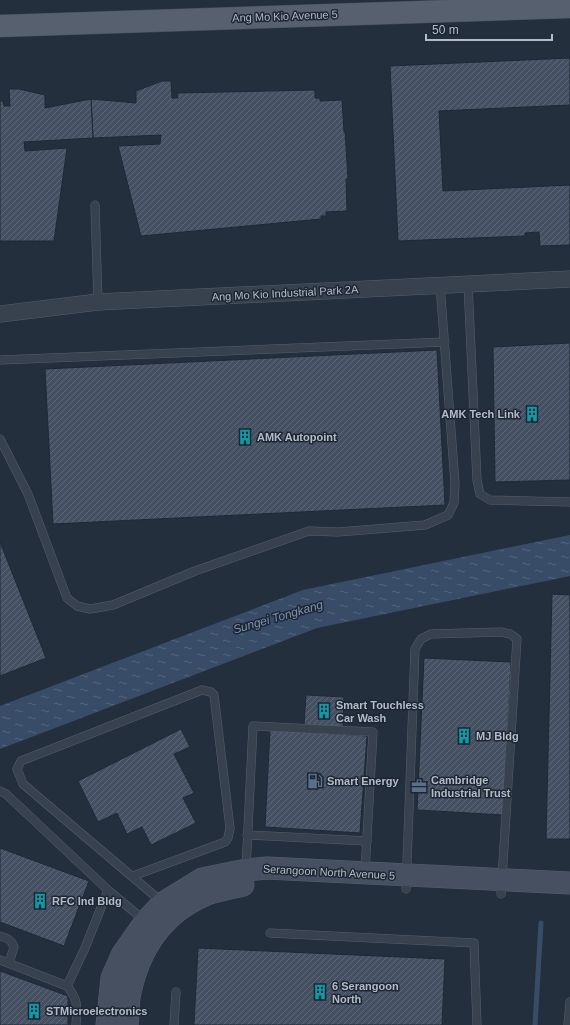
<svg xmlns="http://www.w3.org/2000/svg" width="570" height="1025" font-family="Helvetica,sans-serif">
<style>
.water{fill:url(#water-ripples)}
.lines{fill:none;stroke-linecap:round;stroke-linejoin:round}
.stream{stroke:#394c67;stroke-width:5}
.building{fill:url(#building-hatch);stroke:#1f2835}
.lane-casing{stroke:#565f6c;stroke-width:9}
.street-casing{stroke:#565f6c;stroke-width:17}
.secondary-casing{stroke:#565f6c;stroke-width:23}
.primary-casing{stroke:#414a57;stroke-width:23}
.lane{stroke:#38414e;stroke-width:8}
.street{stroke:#38414e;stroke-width:16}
.secondary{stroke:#465061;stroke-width:22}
.primary{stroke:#56606e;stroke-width:22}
.labels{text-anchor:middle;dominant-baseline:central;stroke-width:3;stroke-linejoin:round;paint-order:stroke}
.street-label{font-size:11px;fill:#b4bcc9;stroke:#1d2633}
.poi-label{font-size:11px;font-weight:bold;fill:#b4bcc9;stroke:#1d2633;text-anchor:start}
.water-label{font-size:12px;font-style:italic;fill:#7c92b1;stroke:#1d2633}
</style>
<defs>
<pattern id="water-ripples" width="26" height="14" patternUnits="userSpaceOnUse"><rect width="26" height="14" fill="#394c67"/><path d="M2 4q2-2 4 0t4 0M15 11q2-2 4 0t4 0" fill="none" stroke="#53647b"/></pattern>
<pattern id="building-hatch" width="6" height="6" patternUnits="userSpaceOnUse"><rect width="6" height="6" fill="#455162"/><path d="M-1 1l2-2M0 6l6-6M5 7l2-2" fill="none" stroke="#5d6877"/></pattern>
</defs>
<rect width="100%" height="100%" fill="#242f3e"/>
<path class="water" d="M570,535V576L317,628L0,749V706L303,590Z"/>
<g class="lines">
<path class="stream" d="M535,1025L541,923"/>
</g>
<g class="building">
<path d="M570,58V105L439,111L443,191L570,185V245L540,246L539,232L525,233V236L398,241L390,66Z"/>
<path d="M162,81H171L172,98H178L177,93L315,90V98H320V101L342,100L344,132L345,131L348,179H346L347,211L326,212V216H321V219L141,236L118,146L160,144L161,135L93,138L91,99L136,103V91Z"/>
<path d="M9,89H19L45,95V108L91,99L93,138L24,142L25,151L67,148L54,241H0V101H3L4,106H10Z"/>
<path d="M570,343V480L495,482L493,347Z"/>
<path d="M437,350L445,505L53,524L45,369Z"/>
<path d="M0,542L46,658L0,676Z"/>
<path d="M552,594L570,595V839H546Z"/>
<path d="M424,658L511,662L503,815L417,810Z"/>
<path d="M306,695L344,697L343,727L304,725Z"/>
<path d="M181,729L190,747L174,754L194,793L183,798L196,823L151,845L142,827L127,834L117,813L98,822L78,781Z"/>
<path d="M270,730L367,736L360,833L265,827Z"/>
<path d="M0,848L89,881L64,946L0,922Z"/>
<path d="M198,948L445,959L442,1025H194Z"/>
<path d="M0,971L68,996V1025H0Z"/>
</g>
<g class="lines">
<g class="lane-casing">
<g id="lane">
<path d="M95,205L98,302"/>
<path d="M468,284L477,480L480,494L490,500L570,502"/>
<path d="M0,360L445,342"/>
<path d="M0,439L28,494L67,598L77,606L90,609L113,605L195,571L309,531L338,532L425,525L448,515L454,503L455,483L440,285"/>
<path d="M0,791L6,794L108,890L145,921"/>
<path d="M247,835L367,841"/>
<path d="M246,869L253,726L373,732L365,872"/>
<path d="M133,876L225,842L228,838L230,828L214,695L211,692L202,690L21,761L17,769L23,784L162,902"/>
<path d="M406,889L415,649L421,639L431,634L501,632L510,634L517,639L501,894"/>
<path d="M270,933L474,943L477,1025"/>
<path d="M0,936C7,938 12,940 14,947L9,963"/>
<path d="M0,960L67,986C79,1001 77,1007 76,1025"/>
<path d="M67,986L85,948L108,890"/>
<path d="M174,1025L176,992"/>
<path d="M568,1025L570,1002"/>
</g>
</g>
<g class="street-casing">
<path id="street" d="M0,314L98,302L570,279"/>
</g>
<g class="secondary-casing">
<g id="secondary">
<path d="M107,1025L112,978L122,955L146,921L163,903L202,879L246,870L267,868L570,883"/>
<path d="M127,1025C128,1016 128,1006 129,997C138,950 161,913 207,894C218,890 231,888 243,885"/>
</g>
</g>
<g class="primary-casing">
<path id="primary" d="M0,26L570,7"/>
</g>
<use href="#lane" class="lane"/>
<use href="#street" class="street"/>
<use href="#secondary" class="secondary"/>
<use href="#primary" class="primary"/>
</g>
<defs>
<g id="building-bare" transform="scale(1.2)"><path d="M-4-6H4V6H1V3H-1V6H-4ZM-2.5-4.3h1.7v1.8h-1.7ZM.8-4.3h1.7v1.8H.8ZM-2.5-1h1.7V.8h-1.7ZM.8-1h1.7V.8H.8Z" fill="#0f9aa8" stroke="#1d2633" stroke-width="2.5" paint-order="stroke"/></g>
<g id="fuel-bare" transform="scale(1.2)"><path d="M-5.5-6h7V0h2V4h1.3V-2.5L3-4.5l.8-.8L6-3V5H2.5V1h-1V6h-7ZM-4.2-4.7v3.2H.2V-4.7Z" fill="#5c6f8a" stroke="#1d2633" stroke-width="2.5" paint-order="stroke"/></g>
<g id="office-bare" transform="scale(1.2)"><path d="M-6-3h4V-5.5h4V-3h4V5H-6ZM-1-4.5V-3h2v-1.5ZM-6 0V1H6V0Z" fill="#5c6f8a" stroke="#1d2633" stroke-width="2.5" paint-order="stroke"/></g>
</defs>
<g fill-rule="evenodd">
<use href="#building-bare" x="532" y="414"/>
<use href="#building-bare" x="245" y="437"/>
<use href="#building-bare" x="324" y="711"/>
<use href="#building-bare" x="464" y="736"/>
<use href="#fuel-bare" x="315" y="781"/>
<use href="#office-bare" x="419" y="786"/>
<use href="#building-bare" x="40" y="901"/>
<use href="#building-bare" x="320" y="992"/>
<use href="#building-bare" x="34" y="1011"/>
</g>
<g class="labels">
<g class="street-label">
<text transform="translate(285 16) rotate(-2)">Ang Mo Kio Avenue 5</text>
<text transform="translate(285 293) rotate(-3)">Ang Mo Kio Industrial Park 2A</text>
<text transform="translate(329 872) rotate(3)">Serangoon North Avenue 5</text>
</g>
<g class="poi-label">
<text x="520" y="414" text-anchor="end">AMK Tech Link</text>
<text x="257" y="437">AMK Autopoint</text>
<text x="336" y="705">Smart Touchless<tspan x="336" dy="13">Car Wash</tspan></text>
<text x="476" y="736">MJ Bldg</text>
<text x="431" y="780">Cambridge<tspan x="431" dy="13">Industrial Trust</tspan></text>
<text x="327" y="781">Smart Energy</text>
<text x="52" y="901">RFC Ind Bldg</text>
<text x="332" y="986">6 Serangoon<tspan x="332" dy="13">North</tspan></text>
<text x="46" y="1011">STMicroelectronics</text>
</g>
<g class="water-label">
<text transform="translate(278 617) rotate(-16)">Sungei Tongkang</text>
</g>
</g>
<path d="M426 34v6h126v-6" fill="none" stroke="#b4bcc9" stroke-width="2"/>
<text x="432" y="34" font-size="12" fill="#b4bcc9" stroke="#1d2633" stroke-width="3" paint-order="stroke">50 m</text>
</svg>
